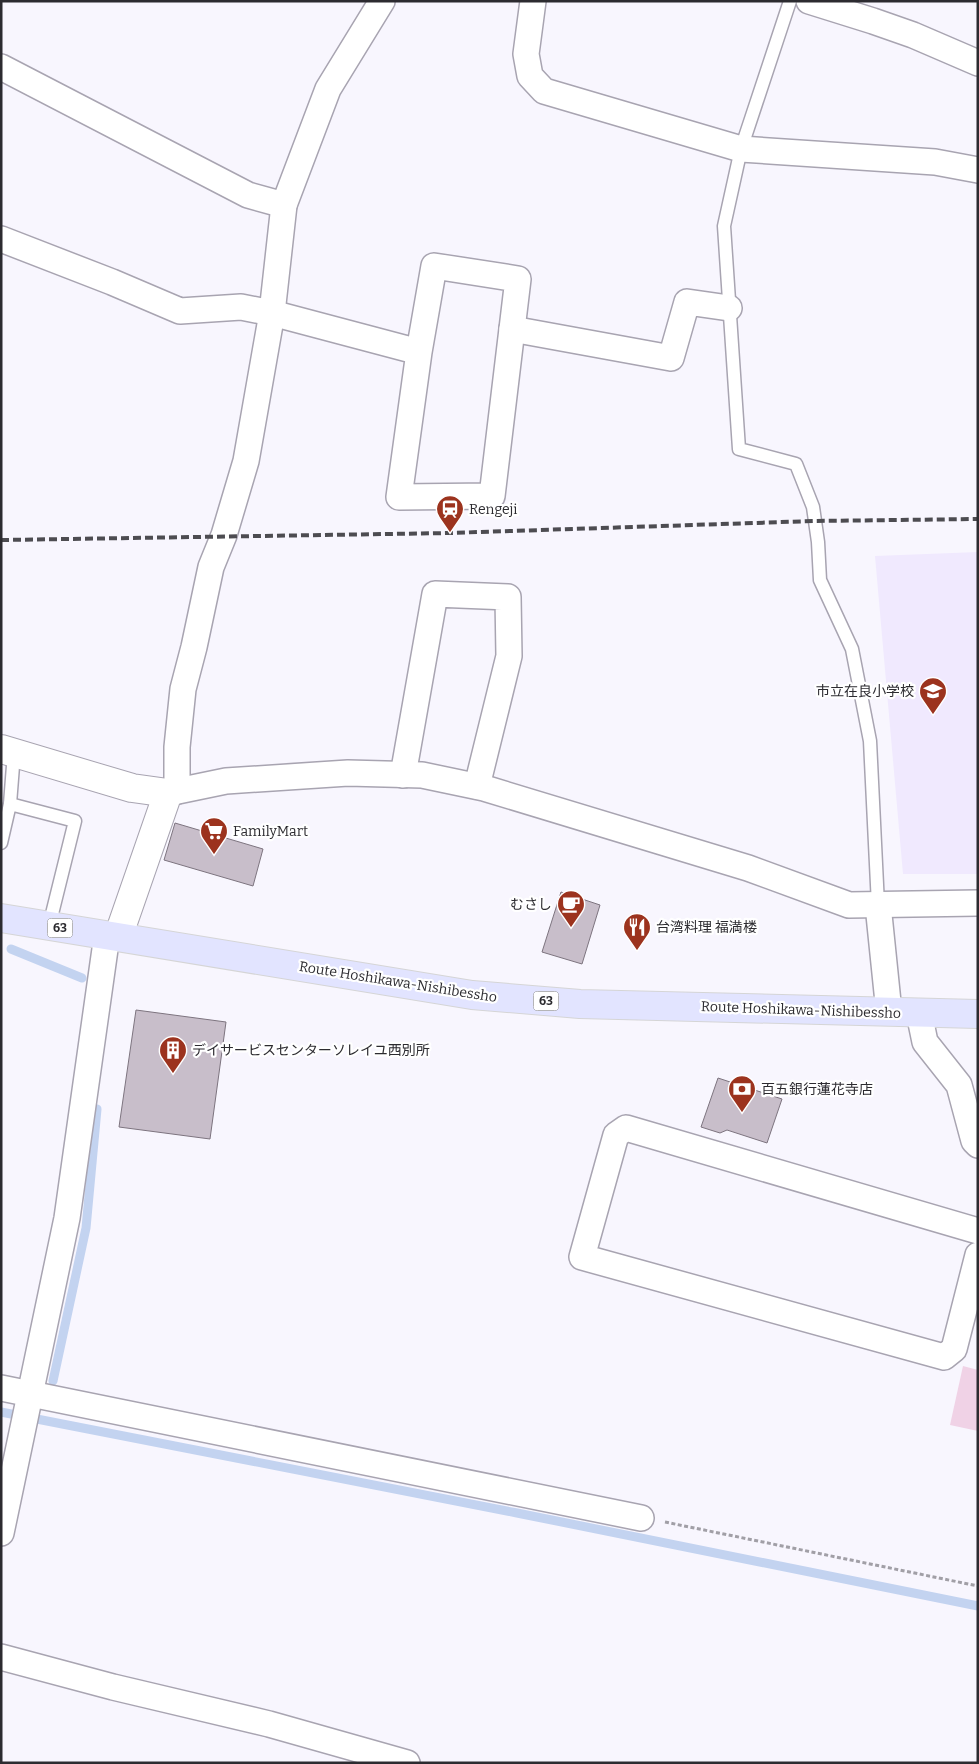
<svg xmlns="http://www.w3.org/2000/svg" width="979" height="1764" font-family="Bitter,'Noto Sans JP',serif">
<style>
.built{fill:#f0e9fe}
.green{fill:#f0d2e6}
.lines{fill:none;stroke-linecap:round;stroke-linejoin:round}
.stream{stroke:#c3d3f0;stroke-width:9}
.building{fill:#c8beca;stroke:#7d747f}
.lane-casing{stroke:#a8a4b1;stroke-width:15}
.street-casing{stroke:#a8a4b1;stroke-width:28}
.secondary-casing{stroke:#a8a4b1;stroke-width:30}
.primary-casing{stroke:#d5d5d6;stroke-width:30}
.path{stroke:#a19fa6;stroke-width:3;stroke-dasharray:4 2.5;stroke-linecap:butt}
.lane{stroke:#fff;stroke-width:12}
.street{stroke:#fff;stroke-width:25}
.secondary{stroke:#fff;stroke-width:28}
.primary{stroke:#e2e4ff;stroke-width:28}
.rail{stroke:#4d4c51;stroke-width:4;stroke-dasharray:8 4;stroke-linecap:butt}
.labels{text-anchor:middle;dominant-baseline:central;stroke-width:4.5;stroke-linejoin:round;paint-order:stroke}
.shield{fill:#fff;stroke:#6b6b6e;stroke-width:1}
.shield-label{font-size:12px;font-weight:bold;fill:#2c2b30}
.poi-label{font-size:14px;fill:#2c2b30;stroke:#fff;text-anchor:start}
.street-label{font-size:14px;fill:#2c2b30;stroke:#fff}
</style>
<rect width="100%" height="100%" fill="#f8f6fe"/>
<path class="built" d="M978,552V874H903L875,556Z"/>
<path class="green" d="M963,1366L978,1370V1431L950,1425Z"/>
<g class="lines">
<g class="stream">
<path d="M11,949L82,978"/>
<path d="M53,1381L86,1228L97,1109"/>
<path d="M1,1412L517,1513L978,1606"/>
</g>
</g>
<g class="building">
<path d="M175,823L263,849L253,886L164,860Z"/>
<path d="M561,892L600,905L582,964L542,952Z"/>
<path d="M136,1010L226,1022L210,1139L119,1127Z"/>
<path d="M718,1078L782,1099L767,1143L727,1130L720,1133L701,1127Z"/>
</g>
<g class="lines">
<g class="lane-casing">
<g id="lane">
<path d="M790,1L741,149L724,226L739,449L796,464L813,507L818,542L820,580L852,649L870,741L878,905"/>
<path d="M10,804L14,753"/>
<path d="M1,843L10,804L75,821L49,926"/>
</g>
</g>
<g class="street-casing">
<g id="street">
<path d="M533,1L526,54L530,76L544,91L741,149L935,162L978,170"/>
<path d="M809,1L873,21L913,35L978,63"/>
<path d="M1,67L248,195L284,205"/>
<path d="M1,239L112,282L180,311L241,307L272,313L419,352L434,266L518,279L492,496L399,497L419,352"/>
<path d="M512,329L671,358L687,302L729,308"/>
<path d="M403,775L435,594L508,597L509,656L477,786"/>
<path d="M177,791V747L183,689L194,647L211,567L224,535L246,461L272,313L284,205L328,89L382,1"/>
<path d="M168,793L226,781L348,773L422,775L484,788L748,868L849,905L978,903"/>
<path d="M878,905L889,1012"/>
<path d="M919,1013L925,1042L959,1085L974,1141L978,1145"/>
<path d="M978,1231L626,1128L616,1135L582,1257L944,1357L954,1349L978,1255"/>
<path d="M1,1388L641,1518"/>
<path d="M1,1533L67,1218L107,935"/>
<path d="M1,1657L113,1687L269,1724L407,1763"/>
</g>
</g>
<g class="secondary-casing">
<path id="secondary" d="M1,749L132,788L168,793L118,937"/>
</g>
<g class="primary-casing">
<path id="primary" d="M1,918L472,995L580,1004L978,1014"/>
</g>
<path class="path" d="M665,1522L978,1586"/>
<use href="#lane" class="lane"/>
<use href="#street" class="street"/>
<use href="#secondary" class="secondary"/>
<use href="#primary" class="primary"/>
<path class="rail" d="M1,540L450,533L814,521L978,519"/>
</g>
<defs>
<g id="station-pin" transform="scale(1.4375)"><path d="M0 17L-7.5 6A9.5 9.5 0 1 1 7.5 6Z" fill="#9c331e" stroke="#fff"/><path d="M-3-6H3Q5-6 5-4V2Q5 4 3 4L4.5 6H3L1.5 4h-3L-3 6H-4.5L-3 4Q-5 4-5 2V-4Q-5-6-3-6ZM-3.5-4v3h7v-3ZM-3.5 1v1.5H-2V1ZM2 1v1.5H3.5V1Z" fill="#fff"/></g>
<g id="school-pin" transform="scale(1.4375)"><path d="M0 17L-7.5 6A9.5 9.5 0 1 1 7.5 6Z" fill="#9c331e" stroke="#fff"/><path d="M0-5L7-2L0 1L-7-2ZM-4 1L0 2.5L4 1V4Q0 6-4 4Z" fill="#fff"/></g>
<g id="supermarket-pin" transform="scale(1.4375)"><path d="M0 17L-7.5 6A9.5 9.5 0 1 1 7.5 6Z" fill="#9c331e" stroke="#fff"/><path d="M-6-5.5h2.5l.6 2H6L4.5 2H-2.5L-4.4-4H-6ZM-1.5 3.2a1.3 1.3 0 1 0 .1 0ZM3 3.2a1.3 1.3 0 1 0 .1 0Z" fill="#fff"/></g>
<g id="cafe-pin" transform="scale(1.4375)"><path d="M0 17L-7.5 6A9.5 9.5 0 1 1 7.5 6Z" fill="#9c331e" stroke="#fff"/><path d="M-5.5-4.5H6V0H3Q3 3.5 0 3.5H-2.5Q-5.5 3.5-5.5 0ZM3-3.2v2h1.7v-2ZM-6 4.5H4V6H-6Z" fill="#fff"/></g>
<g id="restaurant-pin" transform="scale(1.4375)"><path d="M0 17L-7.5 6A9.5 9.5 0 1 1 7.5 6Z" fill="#9c331e" stroke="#fff"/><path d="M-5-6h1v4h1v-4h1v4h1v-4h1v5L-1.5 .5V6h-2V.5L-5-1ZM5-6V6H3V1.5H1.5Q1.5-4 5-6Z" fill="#fff"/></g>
<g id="building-pin" transform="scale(1.4375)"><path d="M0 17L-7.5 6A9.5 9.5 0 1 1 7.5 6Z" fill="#9c331e" stroke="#fff"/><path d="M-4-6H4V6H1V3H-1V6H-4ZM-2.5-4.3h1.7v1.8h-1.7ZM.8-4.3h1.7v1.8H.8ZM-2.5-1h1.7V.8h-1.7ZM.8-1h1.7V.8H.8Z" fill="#fff"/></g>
<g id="bank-pin" transform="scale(1.4375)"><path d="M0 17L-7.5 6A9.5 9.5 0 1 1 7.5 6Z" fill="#9c331e" stroke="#fff"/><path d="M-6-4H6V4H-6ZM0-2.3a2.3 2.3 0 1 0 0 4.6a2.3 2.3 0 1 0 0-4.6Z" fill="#fff"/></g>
</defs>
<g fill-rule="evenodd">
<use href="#station-pin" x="450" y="509"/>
<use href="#school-pin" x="933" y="691"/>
<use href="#supermarket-pin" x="214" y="831"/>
<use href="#cafe-pin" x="571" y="904"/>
<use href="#restaurant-pin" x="637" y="927"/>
<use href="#building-pin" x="173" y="1050"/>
<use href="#bank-pin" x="742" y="1089"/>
</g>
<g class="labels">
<g class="shield">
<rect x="47.5" y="918.5" width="25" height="19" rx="4"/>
<rect x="533.5" y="991.5" width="25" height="19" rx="4"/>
</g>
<g class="shield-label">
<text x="60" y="928">63</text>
<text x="546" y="1001">63</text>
</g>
<g class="poi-label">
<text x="469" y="509">Rengeji</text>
<text x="914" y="691" text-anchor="end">市立在良小学校</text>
<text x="233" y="831">FamilyMart</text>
<text x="552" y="904" text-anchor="end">むさし</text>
<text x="656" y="927">台湾料理 福満楼</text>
<text x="192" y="1050">デイサービスセンターソレイユ西別所</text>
<text x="761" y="1089">百五銀行蓮花寺店</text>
</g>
<g class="street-label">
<text transform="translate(398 982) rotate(9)">Route Hoshikawa-Nishibessho</text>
<text transform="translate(801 1010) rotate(2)">Route Hoshikawa-Nishibessho</text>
</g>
</g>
<rect width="979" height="1764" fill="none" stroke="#2c2b30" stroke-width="5"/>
</svg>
